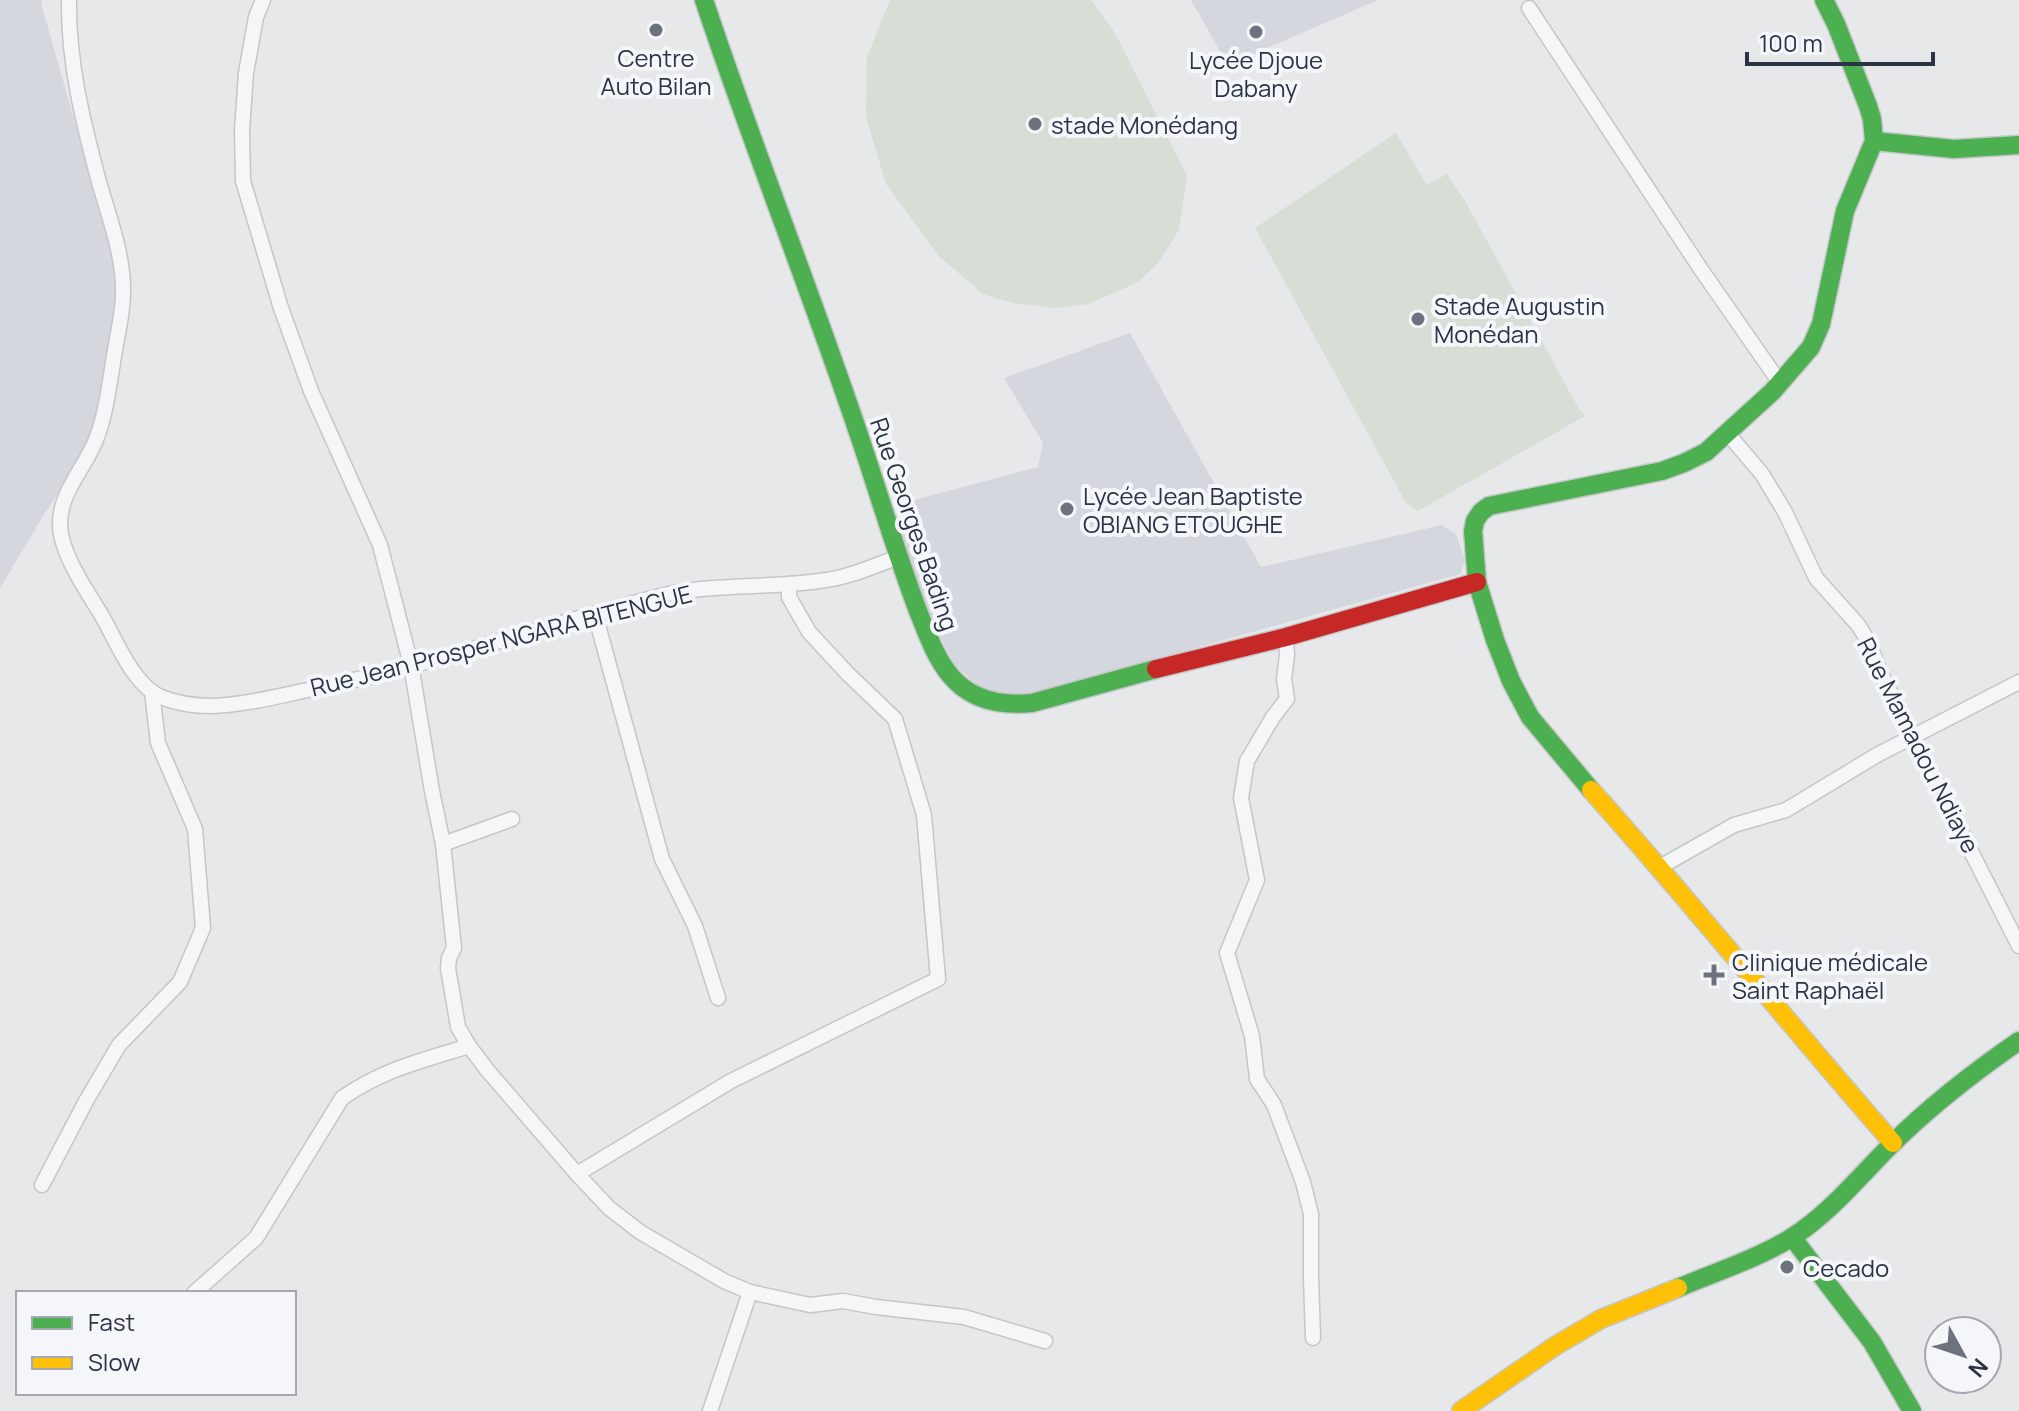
<svg xmlns="http://www.w3.org/2000/svg" width="2019" height="1411" font-family="Manrope,sans-serif">
<style>
.built{fill:#d4d7dd}
.green{fill:#d6ded6}
.lines{fill:none;stroke-linecap:round;stroke-linejoin:round}
.street-casing{stroke:#c4c6c8;stroke-width:17}
.fast-casing{stroke:#c4c6c8;stroke-width:21}
.slow-casing{stroke:#c4c6c8;stroke-width:21}
.jam-casing{stroke:#c4c6c8;stroke-width:21}
.street{stroke:#f5f6f7;stroke-width:14}
.fast{stroke:#4caf50;stroke-width:18}
.slow{stroke:#ffc107;stroke-width:18}
.jam{stroke:#c62828;stroke-width:18}
.poi-dot{fill:#6c737f;stroke:#f4f6f9;stroke-width:3}
.labels{text-anchor:middle;dominant-baseline:central;stroke-width:8;stroke-linejoin:round;paint-order:stroke}
.poi-label{font-size:24px;fill:#2b3445;stroke:#f4f6f9;text-anchor:start}
.street-label{font-size:24px;fill:#2b3445;stroke:#f4f6f9}
</style>
<rect width="100%" height="100%" fill="#e6e8ea"/>
<g class="built">
<path d="M0,0H42L41,3L117,271L118,285L92,443L43,516L0,588Z"/>
<path d="M1191,0H1378L1228,65Z"/>
<path d="M1130,333L1261,567L1442,525L1456,534L1465,560L1460,574L1042,691L1022,695L1004,694L982,689L955,665L937,631L898,531L906,515L903,503L1038,467L1043,443L1004,378Z"/>
</g>
<g class="green">
<path d="M890,0H1091L1115,33L1187,176L1179,230L1159,262L1138,282L1088,304L1055,308L1012,303L983,294L939,256L886,184L866,117L867,57Z"/>
<path d="M1396,133L1427,185L1447,174L1465,201L1579,409L1585,416L1418,511L1406,503L1255,228Z"/>
</g>
<g class="lines">
<g class="street-casing">
<g id="street">
<path d="M69,0C68,62 83,122 99,182C109,217 124,256 123,293C123,312 118,332 115,350C110,379 107,410 97,437C86,468 60,490 60,524C60,553 87,591 102,616C116,640 133,685 161,697C176,703 194,706 211,706C246,705 283,695 317,688C436,664 551,623 668,594C718,584 769,588 819,581C847,578 872,567 898,557"/>
<path d="M263,0L256,17L246,73L242,130L243,181L281,308L311,391L380,545L411,665L432,791L443,844L454,948L449,958L448,968L458,1027L469,1046L488,1071L577,1174L609,1208L640,1232L724,1281L750,1292L810,1305L843,1301L876,1307L964,1317L1045,1341"/>
<path d="M1529,8L1700,268L1780,383"/>
<path d="M1728,434L1762,474L1785,512L1816,578L1859,626L1868,641L1881,674L2019,946"/>
<path d="M595,614L662,859L695,926L718,998"/>
<path d="M1286,637L1287,655L1284,679L1287,699L1273,717L1247,761L1241,798L1257,880L1227,953L1252,1036L1257,1079L1274,1105L1303,1182L1311,1214V1277L1313,1338"/>
<path d="M443,844L512,819"/>
<path d="M1660,867L1734,825L1786,810L1877,755L2019,682"/>
<path d="M577,1174L731,1081L938,979L924,815L895,719L848,674L809,632L789,597V584"/>
<path d="M42,1185L86,1101L119,1045L180,982L203,928L195,829L158,743L152,692"/>
<path d="M194,1293L256,1238L342,1098C384,1069 421,1061 469,1046"/>
<path d="M710,1411L750,1292"/>
</g>
</g>
<g class="fast-casing">
<g id="fast">
<path d="M704,0C754,151 814,299 864,450C882,504 898,558 918,611C927,633 935,657 950,675C971,701 1001,706 1032,703L1156,669"/>
<path d="M1874,141L1954,149L2019,145"/>
<path d="M1591,790L1530,717L1511,681L1495,640L1477,582L1473,531L1475,521L1481,512L1489,506L1662,471L1684,463L1706,452L1772,392L1811,347L1821,324L1845,211L1874,141L1872,119L1868,106L1836,24L1824,0"/>
<path d="M1792,1237L1872,1342L1912,1411"/>
<path d="M1678,1288C1716,1272 1756,1259 1791,1238C1829,1214 1859,1177 1890,1146C1929,1107 1974,1072 2019,1041"/>
</g>
</g>
<g class="slow-casing">
<g id="slow">
<path d="M1591,790C1694,905 1791,1027 1893,1143"/>
<path d="M1461,1411L1555,1346L1601,1319L1678,1288"/>
</g>
</g>
<g class="jam-casing">
<path id="jam" d="M1156,669L1286,637L1477,582"/>
</g>
<use href="#street" class="street"/>
<use href="#fast" class="fast"/>
<use href="#slow" class="slow"/>
<use href="#jam" class="jam"/>
</g>
<g class="poi-dot">
<circle cx="656" cy="30" r="8"/>
<circle cx="1256" cy="32" r="8"/>
<circle cx="1035" cy="124" r="8"/>
<circle cx="1418" cy="319" r="8"/>
<circle cx="1067" cy="509" r="8"/>
<path d="M1710 963h8v8h8v8h-8v8h-8v-8h-8v-8h8z"/>
<circle cx="1787" cy="1267" r="8"/>
</g>
<g class="labels">
<g class="poi-label">
<text x="656" y="57" text-anchor="middle">Centre<tspan x="656" dy="28">Auto Bilan</tspan></text>
<text x="1256" y="59" text-anchor="middle">Lycée Djoue<tspan x="1256" dy="28">Dabany</tspan></text>
<text x="1051" y="124">stade Monédang</text>
<text x="1434" y="305">Stade Augustin<tspan x="1434" dy="28">Monédan</tspan></text>
<text x="1083" y="495">Lycée Jean Baptiste<tspan x="1083" dy="28">OBIANG ETOUGHE</tspan></text>
<text x="1732" y="961">Clinique médicale<tspan x="1732" dy="28">Saint Raphaël</tspan></text>
<text x="1803" y="1267">Cecado</text>
</g>
<g class="street-label">
<text transform="translate(915 524) rotate(71)">Rue Georges Bading</text>
<text transform="translate(501 640) rotate(-14)">Rue Jean Prosper NGARA BITENGUE</text>
<text transform="translate(1919 745) rotate(63)">Rue Mamadou Ndiaye</text>
</g>
</g>
<rect x="16" y="1291" width="280" height="104" fill="#f4f6f9" stroke="#a4a8b1" stroke-width="2"/>
<rect x="32" y="1317" width="40" height="12" fill="#4caf50" stroke="#a4a8b1" stroke-width="2"/>
<text x="88" y="1331" font-size="24" fill="#2b3445">Fast</text>
<rect x="32" y="1357" width="40" height="12" fill="#ffc107" stroke="#a4a8b1" stroke-width="2"/>
<text x="88" y="1371" font-size="24" fill="#2b3445">Slow</text>
<g transform="translate(1963 1355) rotate(130)"><circle r="38" fill="#f4f6f9" stroke="#a4a8b1" stroke-width="2"/>
<path d="M0-6L14 30L0 20L-14 30Z" fill="#6c737f"/>
<text y="-12" font-size="22" font-weight="bold" text-anchor="middle" fill="#2b3445">N</text>
</g>
<path d="M1747 52v12h186v-12" fill="none" stroke="#2b3445" stroke-width="4"/>
<text x="1759" y="52" font-size="24" fill="#2b3445" stroke="#f4f6f9" stroke-width="6" paint-order="stroke">100 m</text>
</svg>
